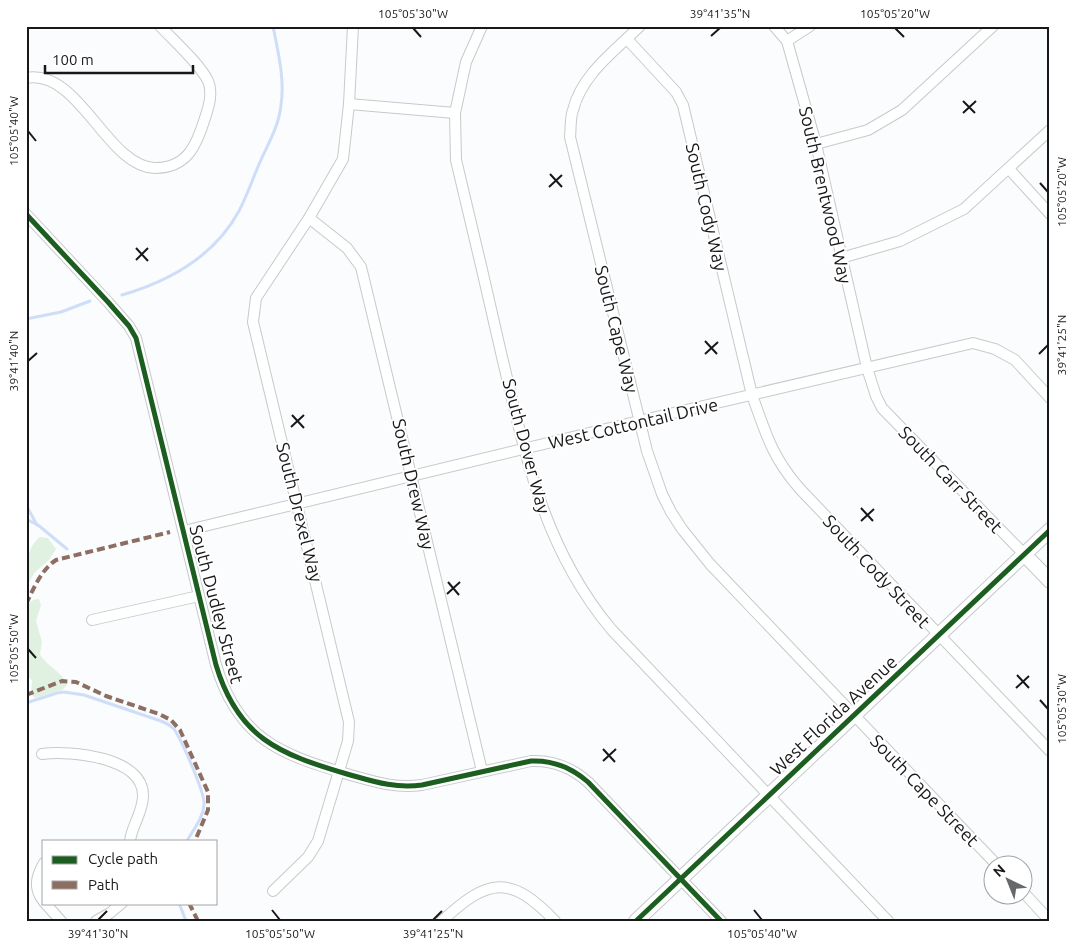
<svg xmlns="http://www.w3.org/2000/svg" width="1076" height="947" font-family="Ubuntu,sans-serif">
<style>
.green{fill:#e0f0e1}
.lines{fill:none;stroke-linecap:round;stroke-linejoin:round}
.stream{stroke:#cedef8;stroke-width:3}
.street-casing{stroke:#c8c9cb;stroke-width:12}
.secondary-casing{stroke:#c8c9cb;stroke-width:16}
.street{stroke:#feffff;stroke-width:10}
.secondary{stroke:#feffff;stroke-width:14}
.quiet{stroke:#8d6e63;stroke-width:4;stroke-dasharray:8 4;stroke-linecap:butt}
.cycleway-casing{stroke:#fff;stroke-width:8}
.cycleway{stroke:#1b5e20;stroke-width:5}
.ticks{fill:none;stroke:#18181a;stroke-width:2}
.labels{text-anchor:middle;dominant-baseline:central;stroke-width:4;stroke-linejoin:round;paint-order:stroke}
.street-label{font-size:18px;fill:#18181a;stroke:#fff}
.neatline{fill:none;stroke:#18181a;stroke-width:2}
.ticks-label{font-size:12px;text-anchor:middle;fill:#18181a}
</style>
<rect width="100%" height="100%" fill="#fbfcfe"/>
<g class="green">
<path d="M40,537L48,538L56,549L49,560L35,572L26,587C26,570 25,549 40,537Z"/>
<path d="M39,599L41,605L36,621L42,642L40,654C46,666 62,671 67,685L62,690L35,698L31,694L32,680L26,676V605L33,600Z"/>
</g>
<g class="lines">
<g class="stream">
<path d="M122,295C170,281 214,257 239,211C247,196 253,178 260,162C268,144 279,126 281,105C285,79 278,52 273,26"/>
<path d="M26,319L61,312L90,301"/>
<path d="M26,505L37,525"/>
<path d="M26,519L38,525L67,549"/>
<path d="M26,703L57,693L64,692L84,695L161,721C166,723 170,725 174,729C181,739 206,795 204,805C203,818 193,830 187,841"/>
<path d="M179,903L186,921"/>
</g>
<g class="street-casing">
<g id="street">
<path d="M482,26L466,62L455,113L456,160C472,226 487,291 502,357C526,457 543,547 611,629L888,921"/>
<path d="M640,26C615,51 582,74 573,110C570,118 571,128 570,137L647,451L662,494L671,512L682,529L710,564L996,864"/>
<path d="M774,26L787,41L816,144L867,368L876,396L882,408L1024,554"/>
<path d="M627,39L676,92L683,105L752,395C766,434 772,457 800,489L1050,751"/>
<path d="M787,41L810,26"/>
<path d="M26,78C79,68 107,167 155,168C188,168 197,144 205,118C209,106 213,93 208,81C200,64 174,41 160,26"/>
<path d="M349,104L455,113"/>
<path d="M816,144L868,130L902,110L993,26"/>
<path d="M1009,169L1050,214"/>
<path d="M26,214L108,302L129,326L136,338L216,665C238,738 279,754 347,774C372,781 395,789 422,785L531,761C553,760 571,767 588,782L721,921"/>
<path d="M309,218L347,248L361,267L482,771"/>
<path d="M841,258L900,241L964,209L1050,130"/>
<path d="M184,531L639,421L973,343L995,349L1015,360L1050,398"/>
<path d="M92,620L199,596"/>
<path d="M42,754C70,750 144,757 143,796C143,812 132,825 130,841"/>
<path d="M44,863C36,877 33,888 44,902"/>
<path d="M273,891L308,857L318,841L348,741L349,722L253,322L256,298L309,218L343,159L349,104L353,26"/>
<path d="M1024,893L1050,921"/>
<path d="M45,903L61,921"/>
<path d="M96,921L110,913L122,903"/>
<path d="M442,921C488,878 510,874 555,921"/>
</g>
</g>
<g class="secondary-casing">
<g id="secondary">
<path d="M1024,554L1050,581"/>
<path d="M636,921L1050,530"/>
</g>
</g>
<use href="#street" class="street"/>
<use href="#secondary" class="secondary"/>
<g class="quiet">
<path d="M26,604C34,588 41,570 56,560L170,532"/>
<path d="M26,695L62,681L76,682L106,696L159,714L171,720L180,730L208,792V810L195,841"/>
<path d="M189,903L198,921"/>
</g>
<g class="cycleway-casing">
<g id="cycleway">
<path d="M26,214L108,302L129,326L136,338L216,665C238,738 279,754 347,774C372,781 395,789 422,785L531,761C553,760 571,767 588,782L721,921"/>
<path d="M636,921L1050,530"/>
</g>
</g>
<use href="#cycleway" class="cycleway"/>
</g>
<path class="ticks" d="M413,28L421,37M895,28L904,37M711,36L720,28M963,101L975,113M963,113L976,101M28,131L36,141M550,174L562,187M1040,183L1048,192M549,187L562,175M136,248L148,261M136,260L148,248M705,341L717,354M705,354L718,342M1039,354L1048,345M28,361L37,353M292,415L304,428M291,427L304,415M861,508L873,521M861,521L874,509M448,582L459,595M447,594L460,582M28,649L36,658M1017,675L1029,688M1016,688L1029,676M1040,700L1048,709M603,749L615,762M603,761L616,749M272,910L280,920M754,910L762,920M98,920L107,911M433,920L442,911"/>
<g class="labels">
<g class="street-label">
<text transform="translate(826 195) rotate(77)">South Brentwood Way</text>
<text transform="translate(707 207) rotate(77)">South Cody Way</text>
<text transform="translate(617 329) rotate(76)">South Cape Way</text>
<text transform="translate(633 423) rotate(-13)">West Cottontail Drive</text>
<text transform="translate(527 446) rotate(75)">South Dover Way</text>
<text transform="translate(951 479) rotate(46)">South Carr Street</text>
<text transform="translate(414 484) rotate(77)">South Drew Way</text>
<text transform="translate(300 512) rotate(76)">South Drexel Way</text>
<text transform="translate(877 571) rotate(47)">South Cody Street</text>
<text transform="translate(217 604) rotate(75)">South Dudley Street</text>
<text transform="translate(833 715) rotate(-43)">West Florida Avenue</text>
<text transform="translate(925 790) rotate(46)">South Cape Street</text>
</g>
</g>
<rect width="1076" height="947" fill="none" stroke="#ffffff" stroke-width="55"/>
<rect x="42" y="840" width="175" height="65" fill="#ffffff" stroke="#a3a3a3"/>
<rect x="52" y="856" width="25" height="8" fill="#1b5e20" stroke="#a3a3a3"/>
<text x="88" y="864" font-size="15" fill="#18181a">Cycle path</text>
<rect x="52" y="881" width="25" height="8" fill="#8d6e63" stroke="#a3a3a3"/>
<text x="88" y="890" font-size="15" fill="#18181a">Path</text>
<g transform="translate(1008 880) rotate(317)"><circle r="24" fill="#ffffff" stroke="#a3a3a3"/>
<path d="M0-4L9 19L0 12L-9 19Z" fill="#67686a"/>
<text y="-8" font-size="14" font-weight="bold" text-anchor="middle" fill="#18181a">N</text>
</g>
<path d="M45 65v8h148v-8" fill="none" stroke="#18181a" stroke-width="2.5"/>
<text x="52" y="65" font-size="15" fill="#18181a" stroke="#ffffff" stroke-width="4" paint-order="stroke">100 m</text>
<rect x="28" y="28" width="1020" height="892" class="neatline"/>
<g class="ticks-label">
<text x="413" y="18">105°05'30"W</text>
<text x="720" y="18">39°41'35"N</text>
<text x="895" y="18">105°05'20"W</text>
<text transform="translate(14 131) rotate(-90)" y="4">105°05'40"W</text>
<text transform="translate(1062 192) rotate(-90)" y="4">105°05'20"W</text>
<text transform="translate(1062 345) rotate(-90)" y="4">39°41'25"N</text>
<text transform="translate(14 361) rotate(-90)" y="4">39°41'40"N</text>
<text transform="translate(14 649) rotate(-90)" y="4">105°05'50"W</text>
<text transform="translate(1062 709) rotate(-90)" y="4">105°05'30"W</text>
<text x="98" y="938">39°41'30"N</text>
<text x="280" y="938">105°05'50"W</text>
<text x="433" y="938">39°41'25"N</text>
<text x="762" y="938">105°05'40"W</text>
</g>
</svg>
